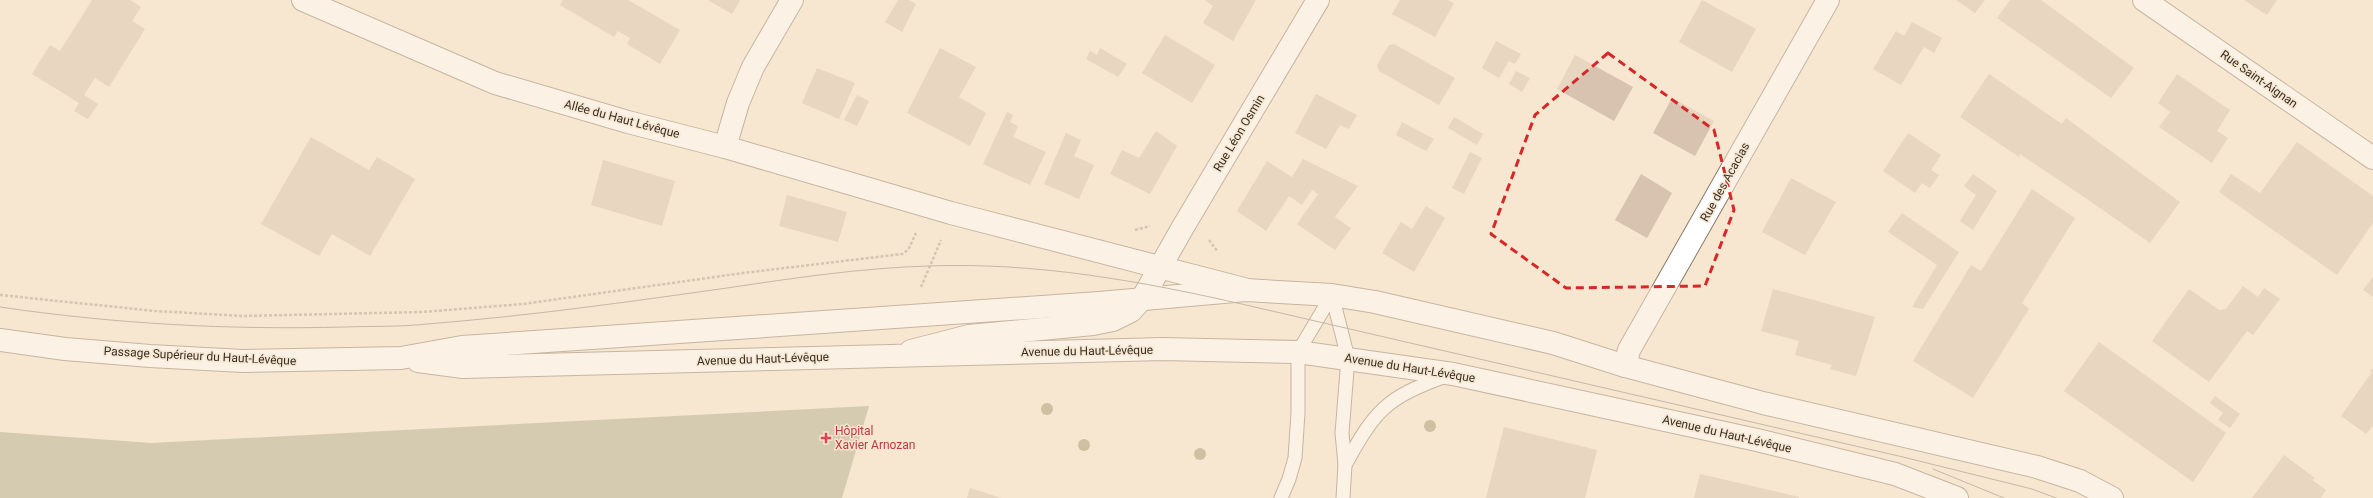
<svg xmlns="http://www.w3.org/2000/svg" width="2373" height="498" font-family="Roboto,sans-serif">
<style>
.forest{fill:#a9ac8b}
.building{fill:#d7c3b0}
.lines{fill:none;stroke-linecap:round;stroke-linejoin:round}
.service-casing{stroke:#8a7b67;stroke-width:15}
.minor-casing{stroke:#8a7b67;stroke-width:24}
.secondary-casing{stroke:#8a7b67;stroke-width:24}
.path{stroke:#aa9e8d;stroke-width:2.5;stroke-dasharray:3 2;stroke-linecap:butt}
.service{stroke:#fff;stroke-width:13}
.minor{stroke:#fff;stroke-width:22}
.secondary{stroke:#fff;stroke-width:22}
.tram{stroke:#8b8071;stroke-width:1}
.tree{fill:#9b946b}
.marked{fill:none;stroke:#d62828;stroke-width:3;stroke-dasharray:8 5;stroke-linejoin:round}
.health-dot{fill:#e0444e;stroke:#f7e6d0;stroke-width:1.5}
.labels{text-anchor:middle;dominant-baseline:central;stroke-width:3;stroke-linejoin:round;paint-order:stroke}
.street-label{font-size:12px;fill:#363027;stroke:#f7e6d0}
.health-label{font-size:12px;fill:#be3a42;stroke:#f7e6d0;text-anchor:start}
</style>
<rect width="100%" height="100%" fill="#f7e6d0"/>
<path class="forest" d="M869,406L842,498H0V432L151,443Z"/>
<g class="building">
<path d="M92,0H130L141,7L132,21L145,29L109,87L95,78L84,95L98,104L88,119L74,111L79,103L32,74L50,45L60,51Z"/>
<path d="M563,0H628L680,30L660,64L627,44L630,38L618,31L614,37L560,5Z"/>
<path d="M708,0H739L740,1L732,14Z"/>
<path d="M898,0H909L916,4L902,32L885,22Z"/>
<path d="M1205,0H1256L1233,41L1203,23L1213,6Z"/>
<path d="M1400,0H1448L1454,3L1435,37L1392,14Z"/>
<path d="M1702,0L1756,29L1732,72L1679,42Z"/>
<path d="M1956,0H1985L1975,13Z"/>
<path d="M2010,0H2041L2134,68L2111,98L1997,18Z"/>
<path d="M2244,0H2277L2267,15Z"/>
<path d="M1912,22L1942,38L1934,53L1924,47L1901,85L1873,69L1896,31L1904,36Z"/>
<path d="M1165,35L1215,65L1192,103L1142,73Z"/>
<path d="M1496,41L1521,54L1515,64L1509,61L1499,78L1482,68Z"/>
<path d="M1394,44L1455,78L1439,105L1379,71L1377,65L1389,45Z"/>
<path d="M940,48L976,67L959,97L986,113L970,146L907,113Z"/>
<path d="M1100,48L1127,64L1118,77L1086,59L1090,51L1097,55Z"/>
<path d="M1575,55L1633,87L1614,121L1557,89Z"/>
<path d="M817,68L855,83L839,119L802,103Z"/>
<path d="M1516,71L1530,78L1522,92L1509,84Z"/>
<path d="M1989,74L2062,124L2066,118L2180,202L2150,243L2087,199L2020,154L2019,157L1960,117Z"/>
<path d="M2177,74L2230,110L2217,131L2228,138L2212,163L2159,127L2170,112L2158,103Z"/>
<path d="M1316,94L1357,115L1349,129L1340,125L1326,149L1295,133Z"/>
<path d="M857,95L869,101L857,126L844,120Z"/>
<path d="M1672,98L1714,121L1695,156L1653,133Z"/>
<path d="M1007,112L1013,115L1010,122L1018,126L1013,137L1046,152L1030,185L983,164Z"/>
<path d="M1454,117L1483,134L1477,145L1448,128Z"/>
<path d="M1402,122L1434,139L1426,151L1396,135Z"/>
<path d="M1156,131L1177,146L1150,194L1110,174L1122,150L1139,158Z"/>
<path d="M1066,133L1081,140L1074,156L1094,165L1079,199L1044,184Z"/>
<path d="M1908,133L1941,155L1931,170L1939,175L1930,188L1922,183L1915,193L1883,171Z"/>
<path d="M311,137L369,170L377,157L415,179L370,256L332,234L319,256L261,224Z"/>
<path d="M2297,142L2373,196V223L2337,275L2219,192L2231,174L2260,193Z"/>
<path d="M1470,152L1482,158L1464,194L1452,188Z"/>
<path d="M1303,159L1358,186L1335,217L1351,228L1335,250L1297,224L1318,194L1312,190L1302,205L1289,196L1266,231L1237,211L1267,161L1292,177Z"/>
<path d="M603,160L675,181L662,226L591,205Z"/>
<path d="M1641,174L1672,193L1647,238L1615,220Z"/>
<path d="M1973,174L1997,191L1973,230L1960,221L1976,195L1964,186Z"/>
<path d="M1791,178L1836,202L1805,255L1762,232Z"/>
<path d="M2032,189L2075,218L2022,303L2029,309L1973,398L1913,361L1971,265L1981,271Z"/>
<path d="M787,195L847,212L838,242L779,226Z"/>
<path d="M1426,206L1445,218L1414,272L1382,253L1401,222L1412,229Z"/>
<path d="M1902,213L1959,252L1923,309L1912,307L1937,265L1888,232Z"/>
<path d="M2373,277V297L2363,290Z"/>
<path d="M2243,286L2258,297L2264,288L2280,299L2253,335L2247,331L2209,382L2152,341L2189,289L2219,310L2226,309Z"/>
<path d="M1773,289L1875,317L1856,376L1830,369L1832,365L1795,355L1799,341L1761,331Z"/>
<path d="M2099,342L2226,433L2193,482L2064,391Z"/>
<path d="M2373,368V426L2366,434L2341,416L2372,372L2370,371Z"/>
<path d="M2215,396L2240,414L2230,428L2218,420L2223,413L2210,403Z"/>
<path d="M1504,427L1597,450L1585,498H1486Z"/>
<path d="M2284,455L2315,478L2312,480L2326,490L2321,498H2252Z"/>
<path d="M1700,474L1799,497V498H1694Z"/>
<path d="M970,488L1001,498H967Z"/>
</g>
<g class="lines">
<g class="service-casing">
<g id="service">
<path d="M1332,295L1348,358L1342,433L1345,465L1343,498"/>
<path d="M1345,465C1376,409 1386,398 1446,376"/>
<path d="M1281,498L1289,479L1295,458L1298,413V352L1332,295"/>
</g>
</g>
<g class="minor-casing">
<g id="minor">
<path d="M303,0L495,83L628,122L725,147L951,213L1244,289"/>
<path d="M2144,0L2373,158"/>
<path d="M725,147L738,103L753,67L792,0"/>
<path d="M911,351L969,336L1093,324L1113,320L1131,311L1142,299L1183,227L1318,0"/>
<path d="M1625,366L1629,350L1828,0"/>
</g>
</g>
<g class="secondary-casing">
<g id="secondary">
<path d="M0,340L65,349L150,356L243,361L401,358L462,347L1099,303L1246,290L1332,295L1375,302L1553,343L1625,366L1763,403L2037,467L2080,481L2112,498"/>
<path d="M418,361L463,367L1163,349L1298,352L1453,374L1757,440L1895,474L1957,498"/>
</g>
</g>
<g class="path">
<path d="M1135,230L1150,226"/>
<path d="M1209,240L1218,252"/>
<path d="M921,287L941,240"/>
<path d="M0,295L155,311L243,316L422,312L523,304L743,273L902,254L908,250L916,233"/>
</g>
<use href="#service" class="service"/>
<use href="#minor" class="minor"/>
<use href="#secondary" class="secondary"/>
<g class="tram">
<path d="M0,307C115,324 230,330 345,327C373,326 400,327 427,324C528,316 628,302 727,288C794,278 861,268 928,266C1036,262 1141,281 1246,305L1903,457L2032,489L2056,498"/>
<path d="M1933,469L2004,498"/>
</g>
</g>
<g class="tree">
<circle cx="1047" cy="409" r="6"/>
<circle cx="1430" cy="426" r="6"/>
<circle cx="1084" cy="445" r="6"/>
<circle cx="1200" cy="454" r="6"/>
</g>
<path d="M0 0H2373V498H0ZM1608,53L1714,130L1734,210L1705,286L1566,288L1491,234L1535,115Z" fill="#f7e6d0" fill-opacity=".55" fill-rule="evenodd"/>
<path class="marked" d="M1608,53L1714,130L1734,210L1705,286L1566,288L1491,234L1535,115Z"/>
<path class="health-dot" d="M824 432h4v4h4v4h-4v4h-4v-4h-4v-4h4z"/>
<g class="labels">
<g class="street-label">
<text transform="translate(2259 79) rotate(35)">Rue Saint-Aignan</text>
<text transform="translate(622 119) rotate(15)">Allée du Haut Lévêque</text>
<text transform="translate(1239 133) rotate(-59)">Rue Léon Osmin</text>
<text transform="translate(1725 182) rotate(-61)">Rue des Acacias</text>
<text transform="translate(1087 351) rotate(-1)">Avenue du Haut-Lévêque</text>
<text transform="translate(200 356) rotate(3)">Passage Supérieur du Haut-Lévêque</text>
<text transform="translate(763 359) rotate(-2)">Avenue du Haut-Lévêque</text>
<text transform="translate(1410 368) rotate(9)">Avenue du Haut-Lévêque</text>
<text transform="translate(1727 434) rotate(13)">Avenue du Haut-Lévêque</text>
</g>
<g class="health-label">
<text x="835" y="431">Hôpital<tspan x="835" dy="14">Xavier Arnozan</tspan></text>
</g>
</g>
</svg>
